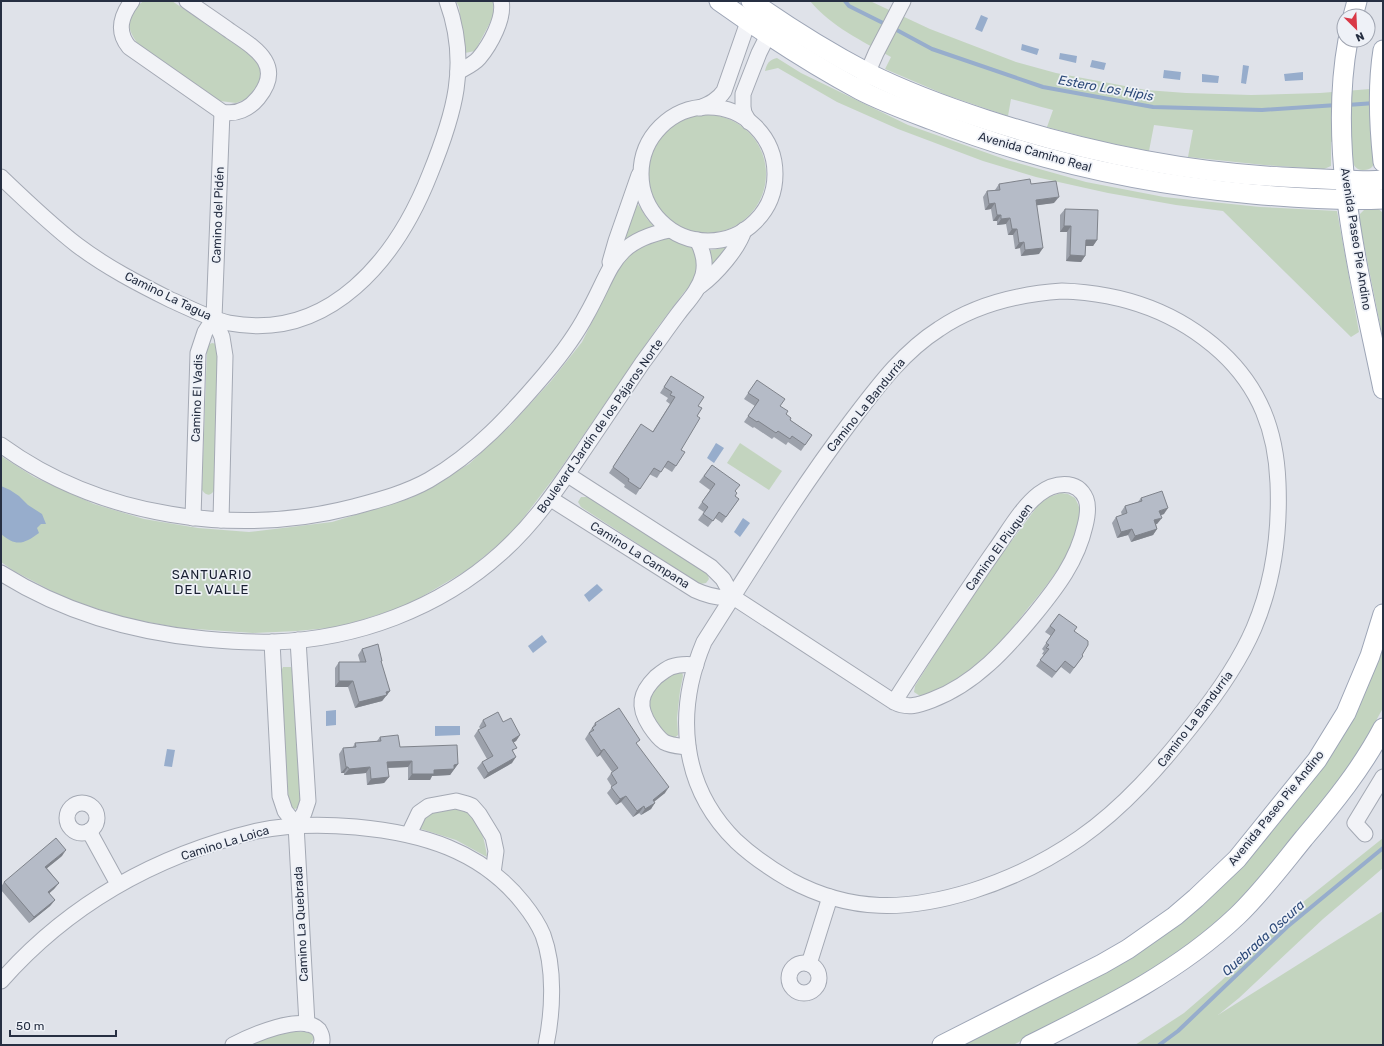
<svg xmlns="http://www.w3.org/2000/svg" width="1384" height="1046" font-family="Rubik,sans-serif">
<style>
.green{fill:#c3d4bf}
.water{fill:#97adcc}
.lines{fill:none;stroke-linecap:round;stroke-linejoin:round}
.stream{stroke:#97adcc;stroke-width:4}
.minor-casing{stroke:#a4a9b4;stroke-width:17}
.major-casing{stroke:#9da5b6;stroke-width:21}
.minor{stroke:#f2f3f7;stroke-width:15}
.major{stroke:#fff;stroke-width:19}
.wall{fill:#9ca1ab}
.shaded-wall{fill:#7f838b}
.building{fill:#b5bbc7;stroke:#7f838b}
.labels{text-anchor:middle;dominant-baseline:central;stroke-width:3.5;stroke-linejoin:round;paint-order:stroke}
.street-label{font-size:12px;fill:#262f42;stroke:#eef1f7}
.water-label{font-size:13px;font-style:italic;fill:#2d4a79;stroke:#eef1f7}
.neighbourhood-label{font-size:13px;letter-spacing:1px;fill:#192032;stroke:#eef1f7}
</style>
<rect width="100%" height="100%" fill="#dfe2e9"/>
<g class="green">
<path d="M143,1H172L251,55L259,64L261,77L255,90L246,99L236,103L220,101L140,47C125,27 125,18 143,1Z"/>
<path d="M456,1H493V17L475,51L465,53L459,7Z"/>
<path d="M810,1H870L930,29L1016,62L1056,73L1146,90L1186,93L1251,95L1320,93L1383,88L1376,161C1373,166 1371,170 1364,170C1349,172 1350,146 1348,136L1331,142V166L1324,169L1264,165L1188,157L1193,130L1154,125L1149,151L1100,141L1047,127L1053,110L1011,99L1008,116L946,95L885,69L891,57C862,41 832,27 810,1Z"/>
<path d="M777,58L801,73L908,125L1007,160L1086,182L1164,197L1260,207L1337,211L1359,332L1351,337L1223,211L1176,205L1108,193L1036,177L983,161L898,129L837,102L778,68L765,71C767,63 769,60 777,58Z"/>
<circle cx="707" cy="174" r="59"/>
<path d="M634,202C642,206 643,215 649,221C662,237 684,248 705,250C712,251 720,248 727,247V252L708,271L685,291L657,328L556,475L512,533L469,569L406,606L339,627L297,631L253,633L181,628L125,618L65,598L14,571L1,562V456L34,477L94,504L144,519L198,528L249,532L332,522L411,498L469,464L510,426L551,381L582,342L605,296Z"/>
<path d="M1376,207L1382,212L1383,215V340L1359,219L1360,214L1365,209Z"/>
<path d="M212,343L217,344L219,348L214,491C210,496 206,496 202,490L207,350L208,345Z"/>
<path d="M740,443L782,471L769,490L727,463Z"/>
<path d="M1061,493L1068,494L1075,498C1077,502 1080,508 1080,512C1079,549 1047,585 1025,612C1013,627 1001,643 987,656C970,672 942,690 920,696L914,692L915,686L976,589L1039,504L1049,497Z"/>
<path d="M581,497H588L707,573L709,579L706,583L700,584L581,507L578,502Z"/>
<path d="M1383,646V708L1349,770L1254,888L1213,927L1135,982L1013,1045H959L1168,931L1367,686Z"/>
<path d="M283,667H291L294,674L301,802L298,808L294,809L289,806L280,674Z"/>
<path d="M682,671L683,676L680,691L677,718L678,735L673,739L664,735L651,716L648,706L650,693L655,687L670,674Z"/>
<path d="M458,806C460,808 464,809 467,810C479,817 486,844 487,857L456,840L421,829C421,808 441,810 458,806Z"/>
<path d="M1383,838V868L1323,919L1239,998L1218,1015L1383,911V1045H1135L1184,1013L1221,981L1303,902Z"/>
<path d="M292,1032H305L313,1034L314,1039L309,1045H249L263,1038Z"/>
</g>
<g class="water">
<path d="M981,15L988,18L982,32L975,29Z"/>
<path d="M1022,44L1039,49L1037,55L1021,50Z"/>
<path d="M1060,53L1077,56L1076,63L1059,59Z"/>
<path d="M1092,60L1106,63L1104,70L1090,67Z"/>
<path d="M1243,65L1249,66L1246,84L1241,83Z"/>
<path d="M1164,70L1181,72L1180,80L1163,78Z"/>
<path d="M1303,72V80L1285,81L1284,74Z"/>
<path d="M1202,74L1219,76L1218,83L1202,82Z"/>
<path d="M716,443L724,448L714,463L707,458Z"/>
<path d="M1,486L10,490L19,496L28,505L42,514L46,524H41L37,528L39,533C24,544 16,547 1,534Z"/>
<path d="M743,518L750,523L740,537L734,532Z"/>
<path d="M597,584L603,590L589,602L584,595Z"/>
<path d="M542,635L547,642L533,653L528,646Z"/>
<path d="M336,710V725L326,726V711Z"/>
<path d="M435,726H460V735L435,736Z"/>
<path d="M167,749L175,750L172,767L164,766Z"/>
</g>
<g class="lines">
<g class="stream">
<path d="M845,1L849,6L887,25"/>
<path d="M893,28L932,49L1043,87L1153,107L1262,110L1337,105"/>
<path d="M1347,105L1375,103"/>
<path d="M1159,1045L1178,1031L1287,927L1383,848"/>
</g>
<g class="minor-casing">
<g id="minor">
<path d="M132,1C121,16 116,31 129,47L222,112C236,115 249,109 258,98C285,65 255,48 230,31C216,21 201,11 187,1"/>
<path d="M458,72C465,68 474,64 479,58C490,45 505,18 501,1"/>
<path d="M863,83L876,53L903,1"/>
<circle cx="708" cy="174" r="67"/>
<path d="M700,108C710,104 718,100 724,91L748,22L753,13"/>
<path d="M749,122L744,113L743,107V94L759,53L773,25"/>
<path d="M1,177C25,200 50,224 77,245C106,267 139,284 171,300C190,308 209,319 229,323C330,342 397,258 430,174C454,115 470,64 447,1"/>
<path d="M610,262L616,241L639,175"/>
<path d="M700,286C716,274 739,248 744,230"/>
<path d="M1062,291C1123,293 1176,311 1221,352C1260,388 1276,431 1278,483C1280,532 1273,583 1254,628C1239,663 1217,694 1193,724C1160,766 1124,807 1080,838C1047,861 1010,879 972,891C907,911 851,913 790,880C771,869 752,856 736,841C680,786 675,711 704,642C752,567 798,491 852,420C878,386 903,352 939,329C976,304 1018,294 1062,291Z"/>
<path d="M1,445C100,517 236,537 353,507C379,500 406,493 429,480C476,453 511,414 545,374C561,355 576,335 587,314C613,268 611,242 670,230"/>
<path d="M568,475L711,567L723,579L733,597L894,702C908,709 919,705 932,700C975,684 1007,648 1035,614C1057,587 1077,561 1085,526C1087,518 1089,507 1086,499C1077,478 1053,483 1039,494C1021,508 1008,532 995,550C960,600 927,651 894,702"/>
<path d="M551,499L695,590C708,596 719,599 733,597"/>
<path d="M193,518L198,353L205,332L214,318"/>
<path d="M221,520L225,356L222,337L214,318L222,112"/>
<path d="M1,573C63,612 132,632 205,639C228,641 251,643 274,642C356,639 439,609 501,553C537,521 562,482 589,442C607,415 625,389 643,362C655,346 666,330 678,314C687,302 699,290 703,275C706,263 703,251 697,240"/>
<path d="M272,642L280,796L285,811L296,825L307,1024"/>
<path d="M688,747C680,746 671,746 664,742C658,738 654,732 650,726C637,706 640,693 656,677C661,673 666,669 671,667C679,664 688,664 696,665"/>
<circle cx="82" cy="818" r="15"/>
<path d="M296,825L304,813L308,801L298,640"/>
<path d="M89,831L118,884"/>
<path d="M409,834L419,813L429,806L456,801L467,804L472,806L479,814L493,837L496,851L493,873"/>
<path d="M1365,834L1355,823L1383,777"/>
<circle cx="804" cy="978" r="15"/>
<path d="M809,964L830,897"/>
<path d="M1,981C69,904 157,855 257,831C290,824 322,824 356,827C421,833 481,850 523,903C531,913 538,923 543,935C555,968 553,1011 546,1045"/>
<path d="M233,1045C250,1036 303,1012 319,1030C322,1035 323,1040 321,1045"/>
</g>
</g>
<g class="major-casing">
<g id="major">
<path d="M719,1C764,33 811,64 860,90C883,102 908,111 932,120C1034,160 1143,184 1252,194C1296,198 1339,201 1383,199"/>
<path d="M751,1C788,27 828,52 868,73C906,92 947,107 987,120C1083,151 1181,172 1282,177C1303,178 1323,179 1343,180C1356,180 1369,182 1383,180"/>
<path d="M1353,16L1357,1"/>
<path d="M1348,40C1327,154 1360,277 1383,389"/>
<path d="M1383,50C1377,87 1379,125 1383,162"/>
<path d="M942,1045L1102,964L1128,949L1175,916L1196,898L1237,859L1317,760L1346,713L1370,656L1383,614"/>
<path d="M1030,1045C1104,1008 1177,973 1237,916C1262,892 1282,865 1304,838C1333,804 1362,768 1383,728"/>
</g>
</g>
<use href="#minor" class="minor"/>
<use href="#major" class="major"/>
</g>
<g class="wall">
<path d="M999,184H1031L1054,203L1037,205L1039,254L1021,256L1020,248L1015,249L1013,235H1008L1006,224L997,225V221H993L991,209L985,210L983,197L987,191L995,190Z"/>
<path d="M1065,209L1097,240L1093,246H1086L1085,256L1081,262L1066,261L1067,232H1060V215Z"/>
<path d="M671,376L698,406L697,416L681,450L676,466L672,472L664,467L657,478L649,474L636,495L624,487L625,485L609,473L637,430L653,431L670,404L666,401L668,398L660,393Z"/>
<path d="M757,380L780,406L790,420L812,435L801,451L788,442L786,445L774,437L772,439L754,427L753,428L744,422L755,406L744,399Z"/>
<path d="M712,465L735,491V496L739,499L722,523L715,518L708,527L698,520L704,512L698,508L710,490L699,482Z"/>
<path d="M1141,498L1164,514L1161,515L1157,524H1156L1157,529L1153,535L1131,542L1128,535L1117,538L1112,523L1116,517L1122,515L1121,512L1125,506L1138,502Z"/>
<path d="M1059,614L1075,631L1082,655L1083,656L1070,674L1061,667L1052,678L1036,666L1044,655L1042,654L1044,651L1042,649L1051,636L1045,632Z"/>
<path d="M362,649L381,663L390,691L382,701L355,708L348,687H335V668L339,662H360L358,655Z"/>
<path d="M483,720L503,722L520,735L516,741L514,742L512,763L484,779L477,768L482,762L487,759L474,736L478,730L481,729L479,727Z"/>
<path d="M595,723L637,745L665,793L654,801L651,809L641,815L639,813L633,817L621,802L616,805L607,793L612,787L607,779L612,772L600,755L597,757L585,739Z"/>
<path d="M380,737L400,747L458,764L450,775L432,776L430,780H408V767L388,768L389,777L384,783L367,785L366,773L344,775V773H341L339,754L343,748L353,747L355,743L377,741Z"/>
<path d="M62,856L47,868L59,883L54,889L49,893L55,900L50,906L29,923L1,890V887L4,882Z"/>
</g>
<g class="shaded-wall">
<path d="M1059,197L1054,203L1032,206L1036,200Z"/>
<path d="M995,203L991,209L985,210L989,204Z"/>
<path d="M997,215H1001L997,221H993Z"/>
<path d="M1010,218L1006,224L997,225L1001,219Z"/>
<path d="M1064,226H1071L1067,232H1060Z"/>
<path d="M1012,229H1017L1013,235H1008Z"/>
<path d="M1086,240H1097L1093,246H1082Z"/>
<path d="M1024,242L1020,248L1015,249L1019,243Z"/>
<path d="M1043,248L1039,254L1021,256L1025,250Z"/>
<path d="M1070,255L1085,256L1081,262L1066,261Z"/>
<path d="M1168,508L1164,514L1155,517L1159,511Z"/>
<path d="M1162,518L1157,524L1150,526L1154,520Z"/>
<path d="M1132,529L1128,535L1117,538L1121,532Z"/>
<path d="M1157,529L1153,535L1131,542L1135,536Z"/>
<path d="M339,681H353L348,687H335Z"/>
<path d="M390,691L382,701L355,708L359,702Z"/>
<path d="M520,735L516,741L508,746L512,740Z"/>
<path d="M604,749L600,755L597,757L601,751Z"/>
<path d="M516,757L512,763L484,779L488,773Z"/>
<path d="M412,761L408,767L383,768L387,762Z"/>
<path d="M458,764L450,775L432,776L430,780H408L412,774L434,770Z"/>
<path d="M346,767H348L344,773H341Z"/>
<path d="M370,767L366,773L344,775L349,769Z"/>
<path d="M389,777L384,783L367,785L371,779Z"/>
<path d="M669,787L665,793L649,806L653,800Z"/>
<path d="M626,796L621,802L616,805L620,799Z"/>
<path d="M655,803L651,809L641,815L645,809Z"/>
<path d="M644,806L639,813L633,817L637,811Z"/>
<path d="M66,850L62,856L41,873L45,867Z"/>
<path d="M59,883L54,889L44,898L48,892Z"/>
<path d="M55,900L50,906L29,923L34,917Z"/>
</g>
<g class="building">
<path d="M1030,179L1031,184L1056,181L1059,197L1036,200L1043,248L1025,250L1024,242L1019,243L1017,229H1012L1010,218L1001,219V215H997L995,203L989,204L987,191L1000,190L999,184Z"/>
<path d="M1065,209L1098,210L1097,240H1086L1085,256L1070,255L1071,226H1064Z"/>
<path d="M671,376L704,397L698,406L702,408L697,416L700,418L681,450L685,452L676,466L668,461L661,472L654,468L640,489L628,481L629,479L613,467L641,424L653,432L675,397L670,395L672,392L664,387Z"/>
<path d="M757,380L785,399L780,406L788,411L786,414L791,418L790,420L812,435L805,445L792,436L790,439L778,431L776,433L758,421L757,422L748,416L759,400L748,393Z"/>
<path d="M712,465L740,485L735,491L737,493L735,496L739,499L726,517L719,512L713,521L703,514L708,507L702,502L715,484L704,476Z"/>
<path d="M1162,491L1168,508L1159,511L1162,518L1154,520L1157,529L1135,536L1132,529L1121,532L1116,517L1127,513L1125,506L1142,501L1141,498Z"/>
<path d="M1059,614L1077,627L1074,631L1088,641V645L1082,655L1083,656L1074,668L1065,661L1056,672L1040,660L1049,649L1046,648L1049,645L1046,643L1055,630L1050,626Z"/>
<path d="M378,644L382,661H381L390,691L386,692L387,695L359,702L353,681H339V662H366L362,649Z"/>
<path d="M619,708L640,740L636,743L669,787L653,800L655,803L645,809L644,806L637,811L626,796L620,799L611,787L617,783L611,773L618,768L604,749L601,751L589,733L594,730L592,728L596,725L595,723Z"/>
<path d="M498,712L503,722L511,718L520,735L512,740L517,748L512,750L516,757L488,773L482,762L493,756L478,730L486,726L483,720Z"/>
<path d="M398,735L400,747L457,745L458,764L454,765V769L434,770V774H412V761L387,762L389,777L371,779L370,767L349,769L348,767H346L343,748L356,747L355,743L381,741L380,737Z"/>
<path d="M56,838L66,850L45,867L59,883L48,892L55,900L34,917L4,882Z"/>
</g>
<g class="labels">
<g class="street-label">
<text transform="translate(1035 152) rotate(16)">Avenida Camino Real</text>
<text transform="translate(218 215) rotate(-88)">Camino del Pidén</text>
<text transform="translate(1356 239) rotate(81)">Avenida Paseo Pie Andino</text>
<text transform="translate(168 296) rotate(26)">Camino La Tagua</text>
<text transform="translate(197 398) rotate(-88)">Camino El Vadis</text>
<text transform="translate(866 405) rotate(-51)">Camino La Bandurria</text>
<text transform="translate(600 426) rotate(-55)">Boulevard Jardín de los Pájaros Norte</text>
<text transform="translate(999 547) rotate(-54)">Camino El Piuquen</text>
<text transform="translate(640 555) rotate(32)">Camino La Campana</text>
<text transform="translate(1195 719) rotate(-53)">Camino La Bandurria</text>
<text transform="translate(1276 808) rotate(-51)">Avenida Paseo Pie Andino</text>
<text transform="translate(225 843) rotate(-17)">Camino La Loica</text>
<text transform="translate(301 924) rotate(-93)">Camino La Quebrada</text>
</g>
<g class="water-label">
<text transform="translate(1106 88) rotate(10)">Estero Los Hipis</text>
<text transform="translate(1263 938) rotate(-42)">Quebrada Oscura</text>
</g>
<g class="neighbourhood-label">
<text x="212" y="574">SANTUARIO<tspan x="212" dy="15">DEL VALLE</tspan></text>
</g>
</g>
<rect width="1384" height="1046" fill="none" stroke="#262f42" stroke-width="4"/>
<g transform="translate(1356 28) rotate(156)"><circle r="19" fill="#eef1f7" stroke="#9ea3af"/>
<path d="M0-3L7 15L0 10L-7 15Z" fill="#d93947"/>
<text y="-6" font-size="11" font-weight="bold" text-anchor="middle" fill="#262f42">N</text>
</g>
<path d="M10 1030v6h106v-6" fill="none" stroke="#262f42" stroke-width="2"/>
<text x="16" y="1030" font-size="12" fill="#262f42" stroke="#eef1f7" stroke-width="3" paint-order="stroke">50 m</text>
</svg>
